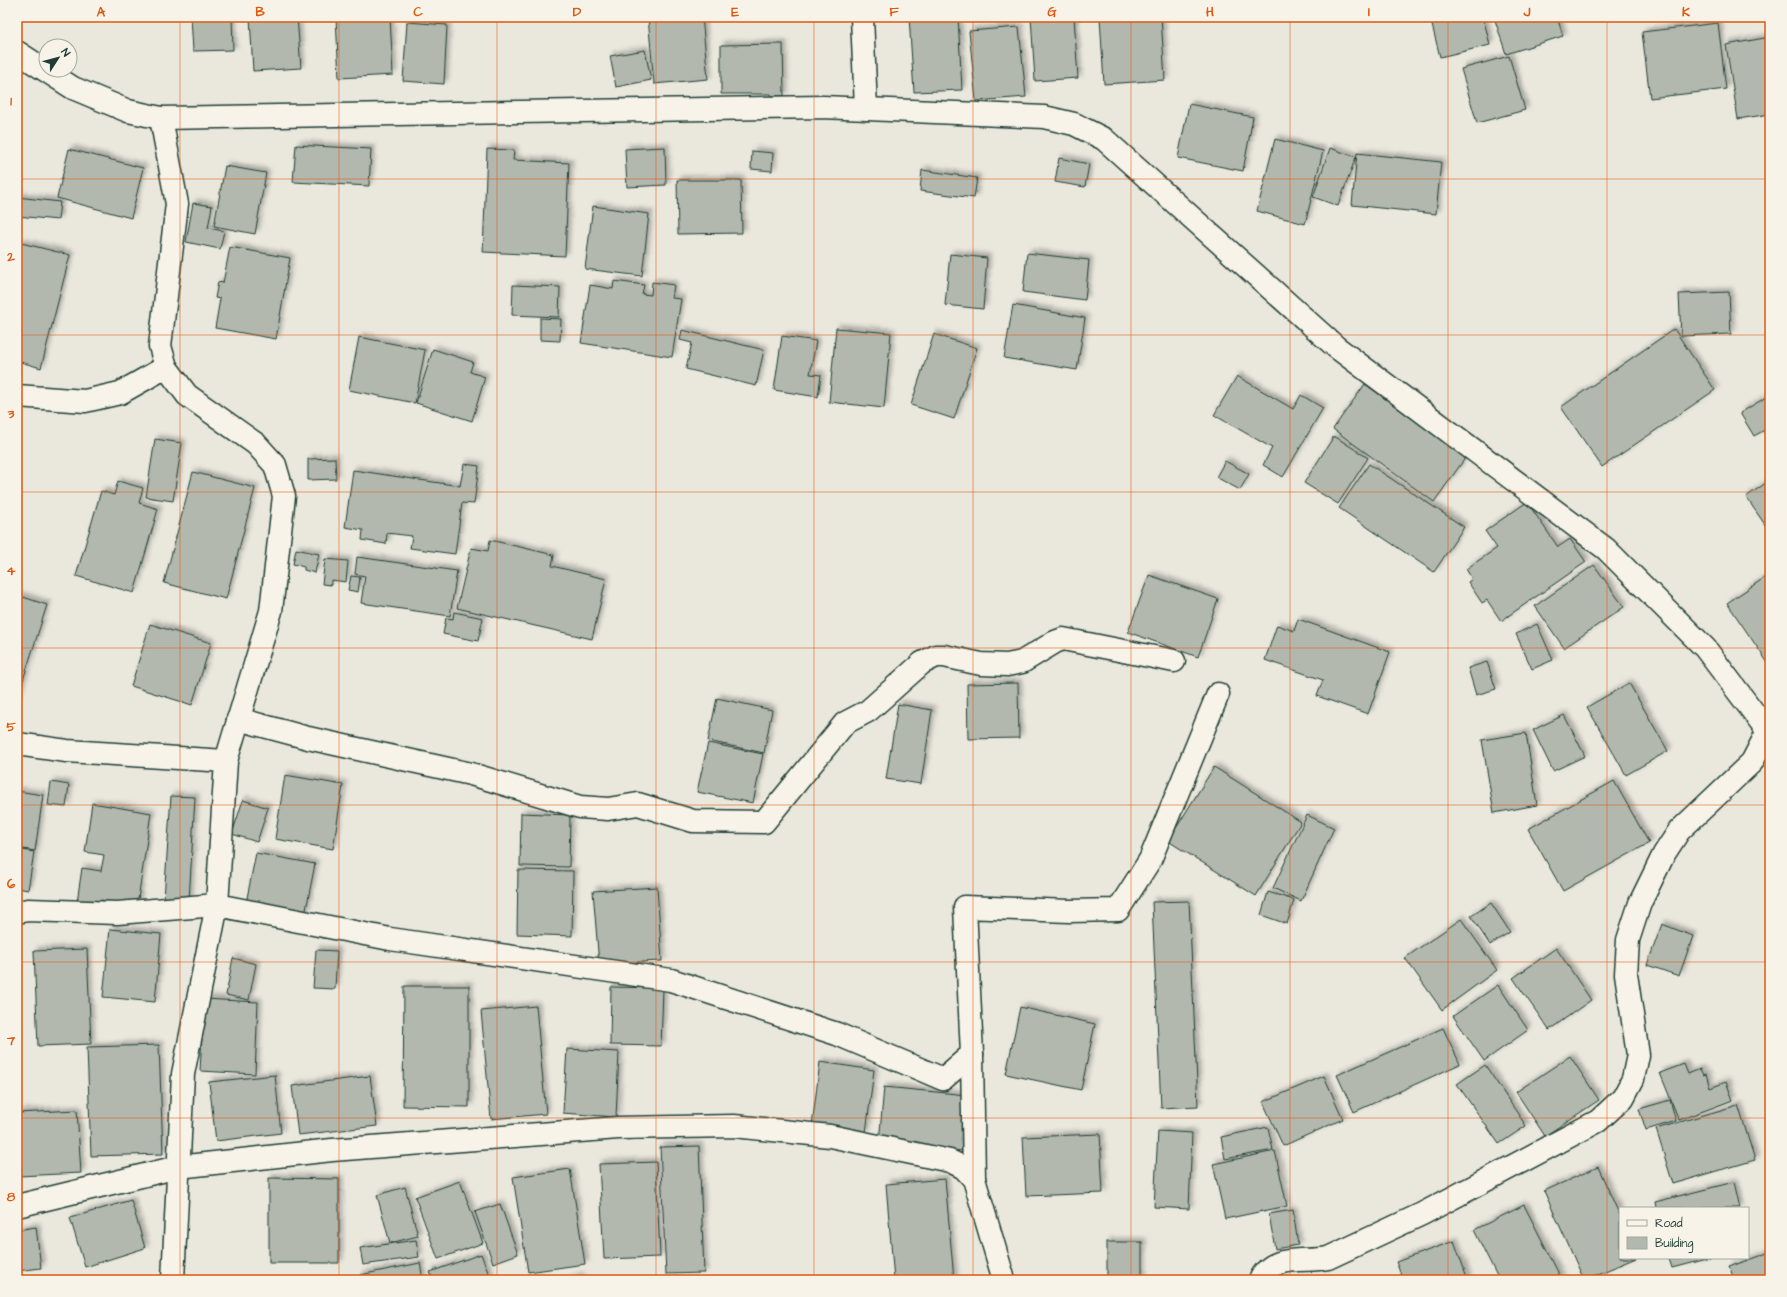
<svg xmlns="http://www.w3.org/2000/svg" width="1787" height="1297" font-family="'Architects Daughter',sans-serif">
<style>
.building{fill:#b2b8ae;stroke:#1f3d34;filter:url(#shadow)}
.lines{fill:none;stroke-linecap:round;stroke-linejoin:round}
.minor-casing{stroke:#1f3d34;stroke-width:25}
.minor{stroke:#f7f3e8;stroke-width:22}
.grid{fill:none;stroke:#de580e;stroke-width:1;stroke-opacity:0.55}
.neatline{fill:none;stroke:#de580e;stroke-width:1.5}
.grid-label{font-size:13px;text-anchor:middle;font-weight:bold;fill:#de580e}
</style>
<defs>
<filter id="shadow"><feDropShadow dx="3.5" dy="-3.5" stdDeviation="2" flood-color="#0004"/></filter>
</defs>
<rect width="100%" height="100%" fill="#eae8dd"/>
<filter id="ink" filterUnits="userSpaceOnUse"><feTurbulence type="fractalNoise" baseFrequency=".025" numOctaves="2"/><feDisplacementMap in="SourceGraphic" scale="8" xChannelSelector="R" yChannelSelector="G"/><feConvolveMatrix kernelMatrix="1 2 1 2 8 2 1 2 1" color-interpolation-filters="sRGB"/></filter>
<g filter="url(#ink)">
<g class="building">
<path d="M191,17H232L233,50L193,51Z"/>
<path d="M250,17H297L301,68L253,71Z"/>
<path d="M336,17H390L393,75L339,78Z"/>
<path d="M648,17H702L708,79L654,84Z"/>
<path d="M909,17H958L962,90L914,92Z"/>
<path d="M1031,17H1074L1078,78L1035,81Z"/>
<path d="M1100,17H1161L1165,80L1104,84Z"/>
<path d="M1430,17H1483L1490,45L1440,57Z"/>
<path d="M1494,17H1557L1563,36L1506,54Z"/>
<path d="M407,22L447,25L444,84L403,81Z"/>
<path d="M1718,23L1726,89L1650,98L1642,32Z"/>
<path d="M1019,27L1026,97L976,101L969,31Z"/>
<path d="M1770,37V114L1738,119L1726,45Z"/>
<path d="M783,44L784,96H771V94H721V45Z"/>
<path d="M645,50L651,80L616,87L610,56Z"/>
<path d="M1509,56L1525,110L1477,123L1461,69Z"/>
<path d="M1189,104L1253,117L1243,171L1178,158Z"/>
<path d="M1275,139L1323,151L1305,224L1257,211Z"/>
<path d="M296,145L371,149L369,186L293,182Z"/>
<path d="M665,147L666,185L627,187L625,149Z"/>
<path d="M1330,148L1356,157L1338,206L1313,197Z"/>
<path d="M69,149L143,168L131,218L57,198Z"/>
<path d="M487,149L514,150L513,160L569,163L565,256L483,252Z"/>
<path d="M752,151L773,153L772,171L751,169Z"/>
<path d="M1357,153L1441,162L1436,214L1352,205Z"/>
<path d="M1059,158L1089,164L1085,187L1055,182Z"/>
<path d="M225,166L266,173L255,234L214,226Z"/>
<path d="M922,170L977,178L974,198L920,191Z"/>
<path d="M677,180H741L742,233L678,234Z"/>
<path d="M17,197L60,202L58,220L17,216Z"/>
<path d="M193,203L212,206L208,228L224,231L220,249L186,242Z"/>
<path d="M593,206L649,214L642,276L585,269Z"/>
<path d="M17,242L70,255L41,368L17,361Z"/>
<path d="M230,247L290,258L276,339L215,328L220,299L215,298L218,282L223,283Z"/>
<path d="M1027,253L1089,260L1085,300L1023,292Z"/>
<path d="M950,254L987,258L983,309L945,305Z"/>
<path d="M614,281L644,285L642,294L651,295L652,282L674,285L672,298L681,299L672,357L581,343L590,285L613,289Z"/>
<path d="M513,285L560,287L559,317L512,315Z"/>
<path d="M1729,292L1731,334L1681,336L1679,294Z"/>
<path d="M1013,305L1085,318L1077,370L1004,358Z"/>
<path d="M540,318L561,319L560,341L540,340Z"/>
<path d="M836,328L891,333L884,408L829,402Z"/>
<path d="M1674,329L1715,390L1602,467L1561,407Z"/>
<path d="M682,330L764,350L756,386L686,369L692,343L680,340Z"/>
<path d="M934,334L977,348L954,419L911,405Z"/>
<path d="M782,336L816,341L810,374L821,375L818,397L774,390Z"/>
<path d="M359,337L425,350L415,403L349,390Z"/>
<path d="M433,349L473,362L470,372L485,377L472,421L416,403Z"/>
<path d="M1237,376L1293,409L1301,395L1323,408L1283,477L1263,465L1272,448L1214,415Z"/>
<path d="M1365,384L1466,457L1434,502L1333,429Z"/>
<path d="M1768,396L1770,400V427L1754,436L1740,413Z"/>
<path d="M1334,436L1368,458L1338,504L1304,483Z"/>
<path d="M155,439L182,443L173,501L146,497Z"/>
<path d="M335,458L336,479L308,480V459Z"/>
<path d="M1225,461L1249,474L1240,490L1216,477Z"/>
<path d="M464,464L479,466L474,504L462,503L455,554L410,548L412,536L387,533L386,544L362,540L363,530L345,527L353,470L460,486Z"/>
<path d="M1369,464L1464,527L1434,572L1339,508Z"/>
<path d="M193,472L255,488L226,599L164,583Z"/>
<path d="M1770,480V532L1746,497Z"/>
<path d="M118,481L143,488L139,503L158,509L134,593L76,576L101,491L114,495Z"/>
<path d="M1527,502L1558,547L1570,539L1586,562L1501,621L1487,600L1482,603L1468,582L1472,579L1466,569L1497,548L1485,531Z"/>
<path d="M490,540L554,555L552,566L606,579L592,639L457,608L471,548L488,551Z"/>
<path d="M296,549L319,554L315,573L304,570V567L293,564Z"/>
<path d="M357,557L457,571L450,616L361,603L365,576L355,574Z"/>
<path d="M325,559L348,561L346,582L331,580V585L322,584Z"/>
<path d="M1594,565L1624,607L1564,648L1535,606Z"/>
<path d="M1770,574V666L1727,603Z"/>
<path d="M1149,575L1218,599L1198,657L1128,632Z"/>
<path d="M351,576L360,577L358,592L348,590Z"/>
<path d="M17,595L47,605L17,699Z"/>
<path d="M454,612L483,618L478,641L443,634L446,618L453,619Z"/>
<path d="M1298,619L1390,652L1368,714L1317,696L1323,680L1265,660L1277,625L1294,631Z"/>
<path d="M150,624L211,643L192,705L131,686Z"/>
<path d="M1537,624L1553,660L1532,669L1516,634Z"/>
<path d="M1487,662L1496,689L1476,695L1468,668Z"/>
<path d="M1018,683L1019,738L968,739L967,684Z"/>
<path d="M1629,683L1668,751L1626,775L1587,707Z"/>
<path d="M717,698L772,710L764,753L708,741Z"/>
<path d="M898,704L932,710L921,784L886,779Z"/>
<path d="M1564,715L1585,756L1553,771L1533,730Z"/>
<path d="M1526,733L1537,805L1494,813L1482,740Z"/>
<path d="M708,743L763,754L753,803L697,792Z"/>
<path d="M1214,767L1301,822L1256,896L1168,841Z"/>
<path d="M285,775L343,785L333,849L275,839Z"/>
<path d="M1614,781L1649,843L1563,891L1528,829Z"/>
<path d="M51,782L69,785L66,807L48,805Z"/>
<path d="M17,791L43,795L35,851L17,848Z"/>
<path d="M171,796L195,797L189,901L164,899Z"/>
<path d="M243,800L268,808L257,842L232,834Z"/>
<path d="M92,803L151,813L137,906L101,900L100,905L77,902L82,868L101,871L104,855L85,852Z"/>
<path d="M521,813L570,815L569,867L520,866Z"/>
<path d="M1307,815L1334,828L1301,901L1273,888Z"/>
<path d="M17,849L34,852L28,890L17,888Z"/>
<path d="M256,853L315,864L304,920L245,908Z"/>
<path d="M518,870L573,871L572,936L517,934Z"/>
<path d="M657,887L662,961L599,964L593,891Z"/>
<path d="M1268,892L1294,900L1287,924L1261,915Z"/>
<path d="M1189,901L1198,1106L1161,1108L1152,902Z"/>
<path d="M1491,903L1510,932L1490,945L1471,916Z"/>
<path d="M1461,919L1497,970L1442,1010L1405,958Z"/>
<path d="M1662,924L1693,936L1679,976L1647,965Z"/>
<path d="M110,929L161,934L155,1002L103,997Z"/>
<path d="M1556,948L1591,1000L1549,1030L1513,978Z"/>
<path d="M87,949L91,1044L38,1046L34,951Z"/>
<path d="M316,950L337,951L335,989L313,988Z"/>
<path d="M233,958L256,964L249,1000L226,995Z"/>
<path d="M1498,985L1528,1030L1484,1061L1453,1016Z"/>
<path d="M404,986H469V1107L403,1106Z"/>
<path d="M611,987L663,988L661,1046L610,1045Z"/>
<path d="M204,999L258,1002L255,1074L200,1071Z"/>
<path d="M536,1006L546,1114L491,1119L481,1011Z"/>
<path d="M1020,1007L1095,1024L1081,1090L1006,1074Z"/>
<path d="M1443,1028L1460,1064L1354,1112L1337,1075Z"/>
<path d="M159,1045L163,1154L91,1156L87,1047Z"/>
<path d="M567,1049L619,1052L616,1117L563,1113Z"/>
<path d="M1570,1056L1599,1100L1545,1136L1516,1092Z"/>
<path d="M820,1062L874,1070L866,1133L812,1126Z"/>
<path d="M1684,1064L1688,1074L1700,1069L1703,1075L1706,1074L1710,1088L1726,1082L1733,1100L1679,1120L1660,1073Z"/>
<path d="M1485,1065L1526,1126L1499,1144L1457,1084Z"/>
<path d="M275,1075L281,1133L216,1141L209,1082Z"/>
<path d="M370,1076L377,1126L298,1135L292,1086Z"/>
<path d="M1324,1076L1343,1119L1283,1146L1263,1102Z"/>
<path d="M884,1087L967,1095L963,1151L879,1143Z"/>
<path d="M1670,1100L1676,1121L1646,1130L1639,1109Z"/>
<path d="M1738,1105L1755,1160L1673,1184L1656,1129Z"/>
<path d="M77,1110L81,1173L18,1176L17,1113Z"/>
<path d="M1268,1127L1273,1150L1225,1159L1221,1137Z"/>
<path d="M1158,1131L1192,1133L1189,1209L1154,1207Z"/>
<path d="M1100,1134L1103,1193L1026,1196L1023,1137Z"/>
<path d="M699,1146L704,1273L666,1274L660,1147Z"/>
<path d="M1275,1151L1287,1206L1225,1219L1213,1164Z"/>
<path d="M656,1162L660,1257L604,1259L599,1164Z"/>
<path d="M1598,1167L1620,1216V1258H1636L1584,1280L1544,1191Z"/>
<path d="M570,1169L585,1264L528,1272L513,1177Z"/>
<path d="M269,1178L339,1179V1263H269Z"/>
<path d="M945,1179L954,1280H894L886,1184Z"/>
<path d="M460,1181L483,1243L438,1259L415,1197Z"/>
<path d="M1734,1182L1740,1208H1656L1655,1202Z"/>
<path d="M405,1187L418,1236L390,1243L377,1195Z"/>
<path d="M131,1200L145,1248L85,1267L70,1218Z"/>
<path d="M500,1204L518,1254L493,1263L475,1212Z"/>
<path d="M1524,1205L1562,1280H1499L1474,1230Z"/>
<path d="M1293,1210L1298,1245L1275,1249L1269,1214Z"/>
<path d="M36,1227L41,1268L17,1271V1230Z"/>
<path d="M416,1240L419,1257L363,1265L360,1248Z"/>
<path d="M1454,1241L1468,1280H1403L1396,1262Z"/>
<rect x="1107" y="1242" width="35" height="38"/>
<path d="M1770,1252V1280H1734L1729,1267Z"/>
<path d="M481,1254L491,1280H433L430,1272Z"/>
<path d="M1669,1258H1710L1672,1268Z"/>
<path d="M420,1263L423,1280H361L360,1275Z"/>
<path d="M580,1276L581,1280H567Z"/>
</g>
<g class="lines">
<g class="minor-casing">
<g id="minor">
<path d="M862,17L866,109"/>
<path d="M17,52L73,88L128,111L161,118L823,107L1044,117L1074,124L1104,139L1336,347L1606,549L1705,648L1770,734"/>
<path d="M161,118L177,204L160,346L166,367L187,395L256,444L275,465L284,496L271,611L226,761L217,905L183,1074L173,1280"/>
<path d="M17,396L85,401L120,393L166,367"/>
<path d="M238,719L308,738L471,774L580,807L608,809L638,804L693,821L764,822L845,723L868,711L922,663L936,656H944L981,664L1007,665L1022,662L1055,642L1063,639L1174,661"/>
<path d="M17,744L67,751L226,761"/>
<path d="M17,912L28,910L117,913L217,905L390,939L671,980L837,1034L943,1079L972,1054L965,907L1069,911L1118,910L1150,860L1218,694"/>
<path d="M972,1054L974,1179"/>
<path d="M17,1206L178,1167L332,1150L618,1128L734,1126L830,1136L950,1161L964,1168L974,1179L1004,1280"/>
<path d="M1260,1280C1273,1253 1303,1263 1328,1258L1422,1214L1598,1121L1623,1098L1633,1079L1638,1055L1626,974L1628,940L1640,903L1664,854L1679,831L1752,762L1768,731"/>
</g>
</g>
<use href="#minor" class="minor"/>
</g>
</g>
<path class="grid" d="M180,17V1280M339,17V1280M497,17V1280M656,17V1280M814,17V1280M973,17V1280M1131,17V1280M1290,17V1280M1448,17V1280M1607,17V1280M17,179H1770M17,335H1770M17,492H1770M17,648H1770M17,805H1770M17,962H1770M17,1118H1770"/>
<rect width="1787" height="1297" fill="none" stroke="#f7f3e8" stroke-width="44"/>
<rect x="1619" y="1207" width="130" height="52" fill="#f7f3e8" stroke="#a1aaa0"/>
<rect x="1627" y="1220" width="20" height="6" fill="#f7f3e8" stroke="#a1aaa0"/>
<text x="1655" y="1227" font-size="12" fill="#1f3d34">Road</text>
<rect x="1627" y="1237" width="20" height="12" fill="#b2b8ae" stroke="#a1aaa0"/>
<text x="1655" y="1247" font-size="12" fill="#1f3d34">Building</text>
<g transform="translate(58 58) rotate(54)"><circle r="19" fill="#f7f3e8" stroke="#a1aaa0"/>
<path d="M0-3L7 15L0 10L-7 15Z" fill="#1f3d34"/>
<text y="-6" font-size="11" font-weight="bold" text-anchor="middle" fill="#1f3d34">N</text>
</g>
<rect x="22" y="22" width="1743" height="1253" class="neatline"/>
<g class="grid-label">
<text x="101" y="16">A</text>
<text x="260" y="16">B</text>
<text x="418" y="16">C</text>
<text x="577" y="16">D</text>
<text x="735" y="16">E</text>
<text x="894" y="16">F</text>
<text x="1052" y="16">G</text>
<text x="1210" y="16">H</text>
<text x="1369" y="16">I</text>
<text x="1527" y="16">J</text>
<text x="1686" y="16">K</text>
<text x="11" y="105">1</text>
<text x="11" y="261">2</text>
<text x="11" y="418">3</text>
<text x="11" y="575">4</text>
<text x="11" y="731">5</text>
<text x="11" y="888">6</text>
<text x="11" y="1045">7</text>
<text x="11" y="1201">8</text>
</g>
</svg>
